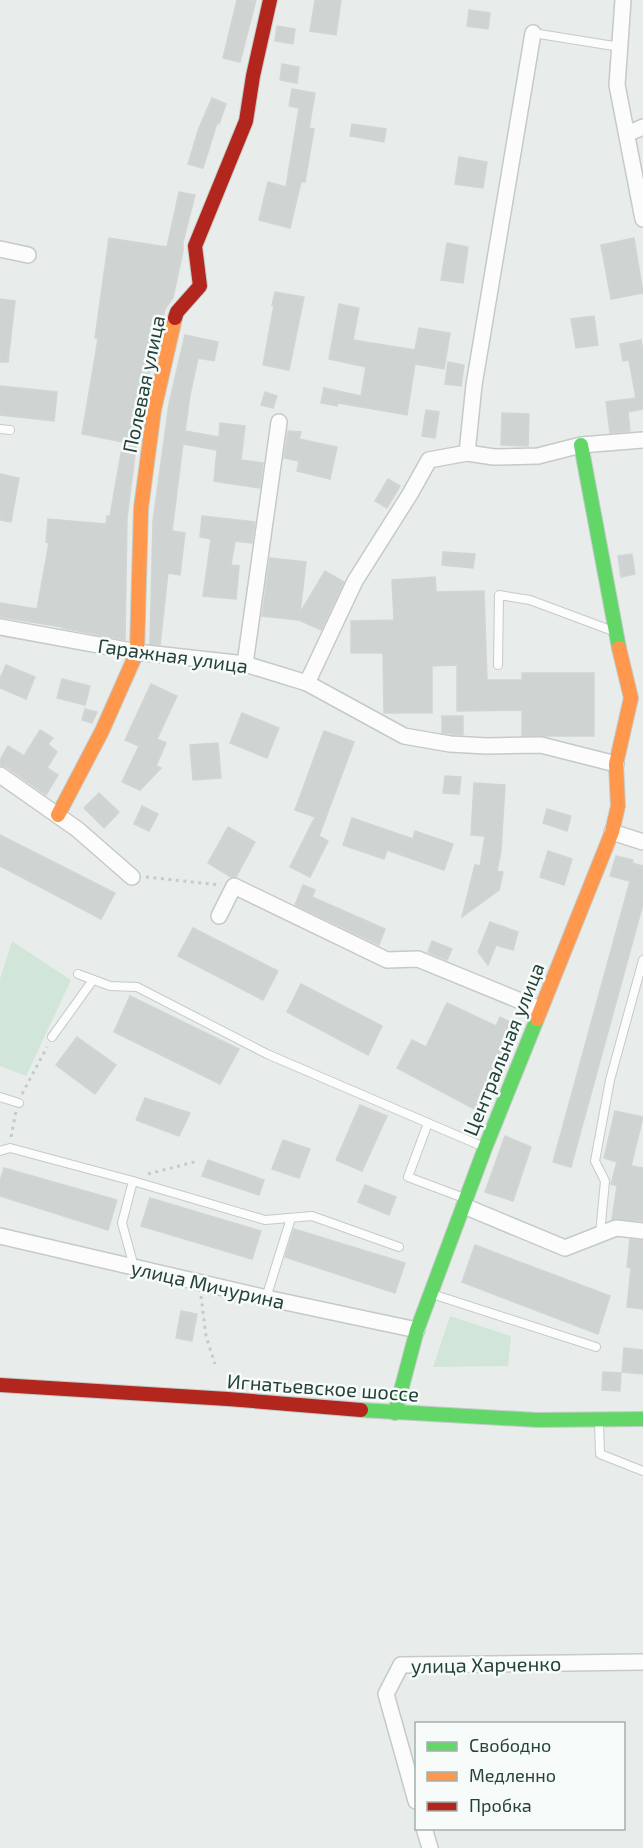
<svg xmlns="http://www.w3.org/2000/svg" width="643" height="1848" font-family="'Exo 2',sans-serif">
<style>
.green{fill:#d1e6d8}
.building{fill:#cfd4d2;stroke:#d1d6d4;stroke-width:1.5}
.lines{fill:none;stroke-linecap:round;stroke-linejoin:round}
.lane-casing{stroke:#c5cac8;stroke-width:10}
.street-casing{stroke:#c5cac8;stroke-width:18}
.fast-casing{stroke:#c3cbc8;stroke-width:16}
.slow-casing{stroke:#c3cbc8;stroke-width:16}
.jam-casing{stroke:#c3cbc8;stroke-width:16}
.path{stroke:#c3ccca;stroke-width:3;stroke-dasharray:3 4.5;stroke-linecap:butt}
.lane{stroke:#fcfcfc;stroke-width:8}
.street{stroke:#fcfcfc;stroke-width:15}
.fast{stroke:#63d668;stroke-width:14}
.slow{stroke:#ff974d;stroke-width:14}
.jam{stroke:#b3261e;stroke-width:14}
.labels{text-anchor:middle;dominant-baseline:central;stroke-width:5;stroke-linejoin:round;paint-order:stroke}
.street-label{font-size:20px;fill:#24423a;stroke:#f7fbf9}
</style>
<rect width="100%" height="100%" fill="#e8edeb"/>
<g class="green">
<path d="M12,941L71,980L26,1076L0,1066V979Z"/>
<path d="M450,1316L511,1336L508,1366L433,1367Z"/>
</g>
<g class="building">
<path d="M237,0H256L240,62L223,58Z"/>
<path d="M315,0H341L336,35L310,31Z"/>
<path d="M469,10L490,13L488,29L467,26Z"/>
<path d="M277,26L295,29L293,44L275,41Z"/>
<path d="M282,64L299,67L297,83L280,80Z"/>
<path d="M292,89L315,93L309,128L314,129L305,182H301L290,228L259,220L268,182L286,187L299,108L289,106Z"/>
<path d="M212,98L226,104L219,124L217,123L203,168L188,164L199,128Z"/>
<path d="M352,124L386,129L384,142L350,136Z"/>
<path d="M459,157L487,162L483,188L455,184Z"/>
<path d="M179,192L195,195L183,242V251L173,298L165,309L141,408L127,518L125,640L62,628V627L0,617V603L37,609L49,543L46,542L48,519L106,524L107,516H110L123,442L82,434L98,339L95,338L109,238L167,247Z"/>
<path d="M634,238L643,293L611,299L601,245Z"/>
<path d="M447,243L468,247L463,283L441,280Z"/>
<path d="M275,292L304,297L289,370L263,365L274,305H272Z"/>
<path d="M0,299L15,301L8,362H0Z"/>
<path d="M339,304L359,308L353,340L415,350L419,328L450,333L444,369L415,364L407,415L338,403L337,406L321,403L324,388L361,396L366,367L329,359Z"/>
<path d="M594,316L598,345L576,348L571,319Z"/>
<path d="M185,335L218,342L214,361L198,358L190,395L185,431L219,437L220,423L245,426L241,460L263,463L260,488L214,481L217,450L183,444L172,531L185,533L180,575L168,573L160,645L150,644L153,521L169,404Z"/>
<path d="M641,340L643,352V409L628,412L630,431L610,433L606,402L636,398L629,360L623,361L620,344Z"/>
<path d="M448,362L464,365L461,386L445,384Z"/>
<path d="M0,386L57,392L54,421L0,415Z"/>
<path d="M265,392L277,396L273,408L261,405Z"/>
<path d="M426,410L439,412L435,438L422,436Z"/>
<path d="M502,413L529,414L528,446L501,445Z"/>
<path d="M288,431L301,432L299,439L337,447L330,479L297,471L299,461L284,458Z"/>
<path d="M0,474L19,478L11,522L0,520Z"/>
<path d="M388,479L400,486L387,508L375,501Z"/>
<path d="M202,516L255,522L252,543L235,541L231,565L239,566L236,599L203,596L211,539L200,537Z"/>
<path d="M443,552L475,554L473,568L442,565Z"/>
<path d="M632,554L635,574L621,577L618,556Z"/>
<path d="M270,558L306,562L300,613L325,571L344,582L321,630L299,620L262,616Z"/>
<path d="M435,577L436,592L484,591L487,680H522V673H594V736H522V710L457,711V665L432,666V713H384L383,653H351V621L394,620L392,580Z"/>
<path d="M6,665L35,677L26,699L0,688V679Z"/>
<path d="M62,679L90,686L85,705L57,698Z"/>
<path d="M151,684L177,696L157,739L166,743L156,766L161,768L140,790L122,782L139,746L125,740Z"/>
<path d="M85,709L97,712L92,723L82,720Z"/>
<path d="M242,713L279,728L267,758L230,743Z"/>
<path d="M442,716H463V735L442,733Z"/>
<path d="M40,730L53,738L48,744L57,752L47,768L58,775L46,795L6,767L0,765V760L8,746L24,756Z"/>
<path d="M324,731L354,742L319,836L328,841L310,877L290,867L315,817L295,810Z"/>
<path d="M218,743L221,778L193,780L190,745Z"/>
<path d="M445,776L461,777L459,794L443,793Z"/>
<path d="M474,783L505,785L501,851L497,871L503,872L499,890L462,917L475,865L480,866L485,836L471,835Z"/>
<path d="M99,793L119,812L104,828L84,808Z"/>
<path d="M142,806L158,814L149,831L134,824Z"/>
<path d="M547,809L571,816L567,831L543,823Z"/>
<path d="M352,818L413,839L415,831L453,844L444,870L387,850L384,859L343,845Z"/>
<path d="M228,827L255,842L236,877H231L208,863Z"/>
<path d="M0,835L115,893L101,919L0,866Z"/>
<path d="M548,851L572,859L564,885L540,877Z"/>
<path d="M616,856L633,860L632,863L643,866V904L571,1167L553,1162L630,881L610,876Z"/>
<path d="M303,885L315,890L312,897L385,929L379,945L295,905Z"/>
<path d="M490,922L518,932L513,950L496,945L488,965L478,952Z"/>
<path d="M193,928L278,971L263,1000L178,956Z"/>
<path d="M432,941L452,949L447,960L428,952Z"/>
<path d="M301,984L382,1026L368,1055L287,1012Z"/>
<path d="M130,996L239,1049L220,1084L114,1032Z"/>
<path d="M447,1003L496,1026L500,1017L520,1027L501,1073L497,1071L478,1111L397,1068L412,1040L426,1047Z"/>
<path d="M77,1037L116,1065L95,1094L56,1065Z"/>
<path d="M145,1098L190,1113L179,1136L136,1120Z"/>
<path d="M360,1105L387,1116L362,1171L336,1160Z"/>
<path d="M615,1111L643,1117L631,1166L643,1168V1221L612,1219L617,1186L611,1184L617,1162L604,1158Z"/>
<path d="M505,1136L531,1147L513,1201L485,1192Z"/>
<path d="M283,1140L310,1149L299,1178L272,1169Z"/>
<path d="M208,1160L264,1180L259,1195L202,1176Z"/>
<path d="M4,1168L117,1200L108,1230L0,1196V1181Z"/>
<path d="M365,1185L396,1197L389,1215L358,1202Z"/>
<path d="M150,1198L261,1231L252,1259L141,1226Z"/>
<path d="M294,1229L405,1263L395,1293L285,1257Z"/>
<path d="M630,1239L643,1241V1309L627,1307L631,1268L627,1267Z"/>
<path d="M475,1245L610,1296L598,1334L462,1282Z"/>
<path d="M181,1311L197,1314L192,1341L176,1338Z"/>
<path d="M624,1348L643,1350V1374L622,1372Z"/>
<path d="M603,1372L621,1373L620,1391L602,1390Z"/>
</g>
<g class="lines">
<g class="lane-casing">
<g id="lane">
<path d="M533,33L620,47"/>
<path d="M0,429L10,430"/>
<path d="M498,665L499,595L530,600L613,631"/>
<path d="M78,974L110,986L137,987L267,1054L484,1147"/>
<path d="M52,1037L93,980"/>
<path d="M0,1097L19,1103"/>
<path d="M428,1123L408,1177L464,1198"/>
<path d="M0,1151L10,1148L133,1181L265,1220L312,1216L399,1247"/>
<path d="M133,1181L122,1223L134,1267"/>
<path d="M600,1234L605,1181L595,1161L610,1080L643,960"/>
<path d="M432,1294L596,1347"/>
<path d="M266,1298L291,1218"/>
<path d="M599,1421L600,1454L643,1471"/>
</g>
</g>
<g class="street-casing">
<g id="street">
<path d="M623,0L617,85L643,219"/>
<path d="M627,134L643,127"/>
<path d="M0,249L28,255"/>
<path d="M467,453L494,457L538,456L581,445L643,440"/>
<path d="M0,627L137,652L245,664L307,683L404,736L450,744L487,746L541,745L616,764"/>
<path d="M245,664L279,422"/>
<path d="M307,683L355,581L410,494L429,460L467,453L474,385L533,33"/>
<path d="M0,775L77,829L132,877"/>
<path d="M612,832L643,842"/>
<path d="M219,916L234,886L387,960L418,959L540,1009"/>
<path d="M464,1206L565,1248L616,1228L643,1231"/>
<path d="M0,1236L271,1299L417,1330"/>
<path d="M416,1801L386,1694L401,1665L643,1662"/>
<path d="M424,1828L430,1848"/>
</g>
</g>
<g class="fast-casing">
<g id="fast">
<path d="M581,445L619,648"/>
<path d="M361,1410L537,1420L643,1419"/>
<path d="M395,1413L417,1330L485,1148L537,1019"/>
</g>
</g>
<g class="slow-casing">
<g id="slow">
<path d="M58,815L102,731L137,652L141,508L154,410L175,318"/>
<path d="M537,1019L612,832L618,806L616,764L631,698L619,648"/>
</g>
</g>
<g class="jam-casing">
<g id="jam">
<path d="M175,318L177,312L200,286L195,246L246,121L253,76L270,0"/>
<path d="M0,1385L228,1399L361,1410"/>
</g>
</g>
<g class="path">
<path d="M146,877L220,885"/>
<path d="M22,1094L47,1047"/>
<path d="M11,1137L16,1111"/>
<path d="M148,1174L198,1161"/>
<path d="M201,1296L206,1336L215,1364"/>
</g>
<use href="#lane" class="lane"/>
<use href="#street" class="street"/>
<use href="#fast" class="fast"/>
<use href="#slow" class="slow"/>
<use href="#jam" class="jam"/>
</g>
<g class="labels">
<g class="street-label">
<text transform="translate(143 384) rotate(-78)">Полевая улица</text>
<text transform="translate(173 655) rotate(8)">Гаражная улица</text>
<text transform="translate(503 1049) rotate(-68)">Центральная улица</text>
<text transform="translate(208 1284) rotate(13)">улица Мичурина</text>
<text transform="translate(323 1387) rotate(4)">Игнатьевское шоссе</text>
<text transform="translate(486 1664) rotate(-1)">улица Харченко</text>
</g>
</g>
<rect x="415" y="1722" width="210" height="108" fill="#f7fbf9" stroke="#a3b1ad" stroke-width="1.5"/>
<rect x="427" y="1742" width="30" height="9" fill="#63d668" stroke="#a3b1ad" stroke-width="1.5"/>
<text x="469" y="1752" font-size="18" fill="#24423a">Свободно</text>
<rect x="427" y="1772" width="30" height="9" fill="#ff974d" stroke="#a3b1ad" stroke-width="1.5"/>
<text x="469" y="1782" font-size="18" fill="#24423a">Медленно</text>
<rect x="427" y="1802" width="30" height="9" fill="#b3261e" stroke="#a3b1ad" stroke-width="1.5"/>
<text x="469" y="1812" font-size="18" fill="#24423a">Пробка</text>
</svg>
